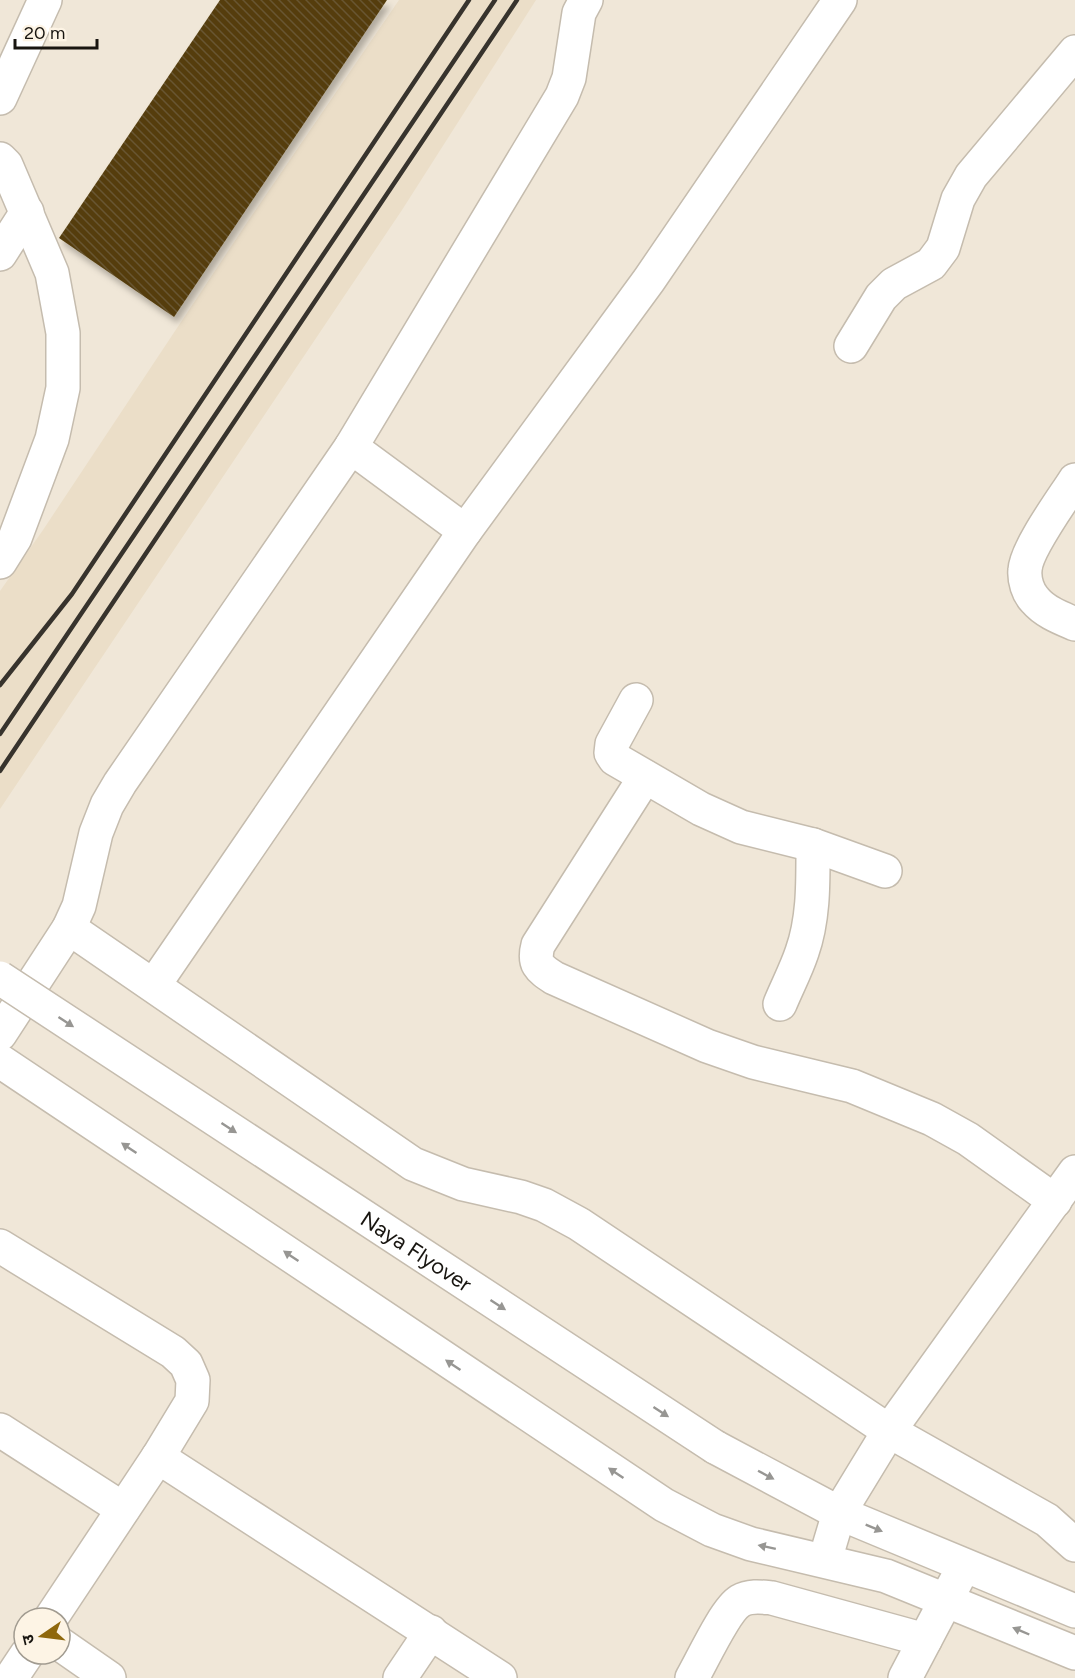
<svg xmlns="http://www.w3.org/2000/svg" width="1075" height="1678" font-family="Figtree,'Noto Sans Devanagari',sans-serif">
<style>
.built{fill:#ebdec8}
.building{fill:url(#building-back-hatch);filter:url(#shadow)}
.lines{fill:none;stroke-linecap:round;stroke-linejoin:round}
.minor-casing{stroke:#c5bcae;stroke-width:36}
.major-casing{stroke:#c5bcae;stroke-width:36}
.minor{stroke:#fff;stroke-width:33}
.major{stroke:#fff;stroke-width:33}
.rail{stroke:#37332d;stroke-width:4.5}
.major-bridge-casing{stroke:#c5bcae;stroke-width:36;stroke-linecap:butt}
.major-bridge{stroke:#fff;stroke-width:33}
.oneway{fill:#979693}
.labels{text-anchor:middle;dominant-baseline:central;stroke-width:6;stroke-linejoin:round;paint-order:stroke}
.street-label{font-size:22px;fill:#181510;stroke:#fdf4e5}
</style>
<defs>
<pattern id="building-back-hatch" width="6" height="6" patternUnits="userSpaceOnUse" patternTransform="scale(1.5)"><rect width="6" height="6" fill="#543d0e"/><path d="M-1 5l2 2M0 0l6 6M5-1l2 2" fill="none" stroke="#685630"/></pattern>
<filter id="shadow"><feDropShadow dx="3.5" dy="6" stdDeviation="3" flood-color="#0004"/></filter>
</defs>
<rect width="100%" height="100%" fill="#f0e7d8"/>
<path class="built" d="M399,0H536L402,210L0,809V591L43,530L248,221Z"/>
<path class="building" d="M220,0H387L174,317L59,238Z"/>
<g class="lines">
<g class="minor-casing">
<g id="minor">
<path d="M0,98L45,0"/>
<path d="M0,159L6,165L52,273L63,333V388L52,439L15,538L0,562"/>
<path d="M0,254L27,212"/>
<path d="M851,346L881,297L894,284L931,264L943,248L958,199L971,176L1075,52"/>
<path d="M351,447L465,531"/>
<path d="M1075,480C1063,499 1026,549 1025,570C1024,580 1028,593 1035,600C1045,612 1061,618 1075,624"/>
<path d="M636,700L612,744L611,753L615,759L701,809L741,827L813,845L885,871"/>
<path d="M645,777L538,945C533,964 539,968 554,978L707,1046L753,1062L852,1086L932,1119L968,1139L1055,1201"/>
<path d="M69,928L413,1164L463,1184L521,1197L544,1205L579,1224L889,1431L1047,1520L1075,1545"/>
<path d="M154,985L465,531L649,280L840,0"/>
<path d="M780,1004C787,987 796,970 802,952C814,918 813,881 813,845"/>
<path d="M0,1034L69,928L79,906L96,833L107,805L120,783L351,447L562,96L569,78L579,13L586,0"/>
<path d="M0,1246L173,1352L186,1364L193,1380L192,1401L158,1457L51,1618"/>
<path d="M0,1430L123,1509"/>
<path d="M158,1457L500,1678"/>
<path d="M825,1560L839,1513L889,1431L1075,1172"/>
<path d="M60,1644L109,1678"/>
<path d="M11,1678L27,1654"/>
<path d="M400,1678L431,1632"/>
<path d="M692,1678C702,1661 725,1610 740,1601C750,1595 762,1597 772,1598L925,1640"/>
<path d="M905,1678L964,1566"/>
</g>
</g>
<g class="major-casing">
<g id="major">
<path d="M0,1061L664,1505L712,1530L751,1544L886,1576L1075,1653"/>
<path d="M715,1447L839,1513L1075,1611"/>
</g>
</g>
<use href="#minor" class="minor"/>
<use href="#major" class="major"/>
<g class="rail">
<path d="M0,685L72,594L469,0"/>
<path d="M0,734L495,0"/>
<path d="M0,771L517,0"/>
</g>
<g class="major-bridge-casing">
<g id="major-bridge">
<path id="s1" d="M0,978L715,1447"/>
</g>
</g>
<use href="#major-bridge" class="major-bridge"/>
</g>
<defs><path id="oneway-solid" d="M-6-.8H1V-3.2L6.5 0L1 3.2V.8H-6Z" transform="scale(1.5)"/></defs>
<g class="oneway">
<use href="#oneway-solid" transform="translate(66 1022) rotate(33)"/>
<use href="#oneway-solid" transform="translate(229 1128) rotate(33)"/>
<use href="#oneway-solid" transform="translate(129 1148) rotate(-146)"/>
<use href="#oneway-solid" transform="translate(291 1256) rotate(-146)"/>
<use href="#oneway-solid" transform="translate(498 1305) rotate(33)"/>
<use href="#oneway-solid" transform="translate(453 1365) rotate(-146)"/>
<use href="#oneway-solid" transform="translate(661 1412) rotate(33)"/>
<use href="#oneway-solid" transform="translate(616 1473) rotate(-146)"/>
<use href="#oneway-solid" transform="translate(766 1475) rotate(28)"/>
<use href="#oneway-solid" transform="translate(874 1528) rotate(22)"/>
<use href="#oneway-solid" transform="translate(767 1547) rotate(-168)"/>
<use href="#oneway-solid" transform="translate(1021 1631) rotate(-157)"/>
</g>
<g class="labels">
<g class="street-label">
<text stroke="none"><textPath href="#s1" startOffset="498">Naya Flyover</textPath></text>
</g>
</g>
<g transform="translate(42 1636) rotate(256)"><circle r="28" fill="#fdf4e5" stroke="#a19b90" stroke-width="1.5"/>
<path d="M0-4.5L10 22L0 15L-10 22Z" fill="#8f680d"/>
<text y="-9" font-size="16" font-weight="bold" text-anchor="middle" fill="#181510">उ</text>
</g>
<path d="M15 39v9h82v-9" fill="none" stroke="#181510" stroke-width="3"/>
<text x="24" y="39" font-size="18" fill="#181510" stroke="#fdf4e5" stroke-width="4.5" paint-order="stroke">20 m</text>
</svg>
